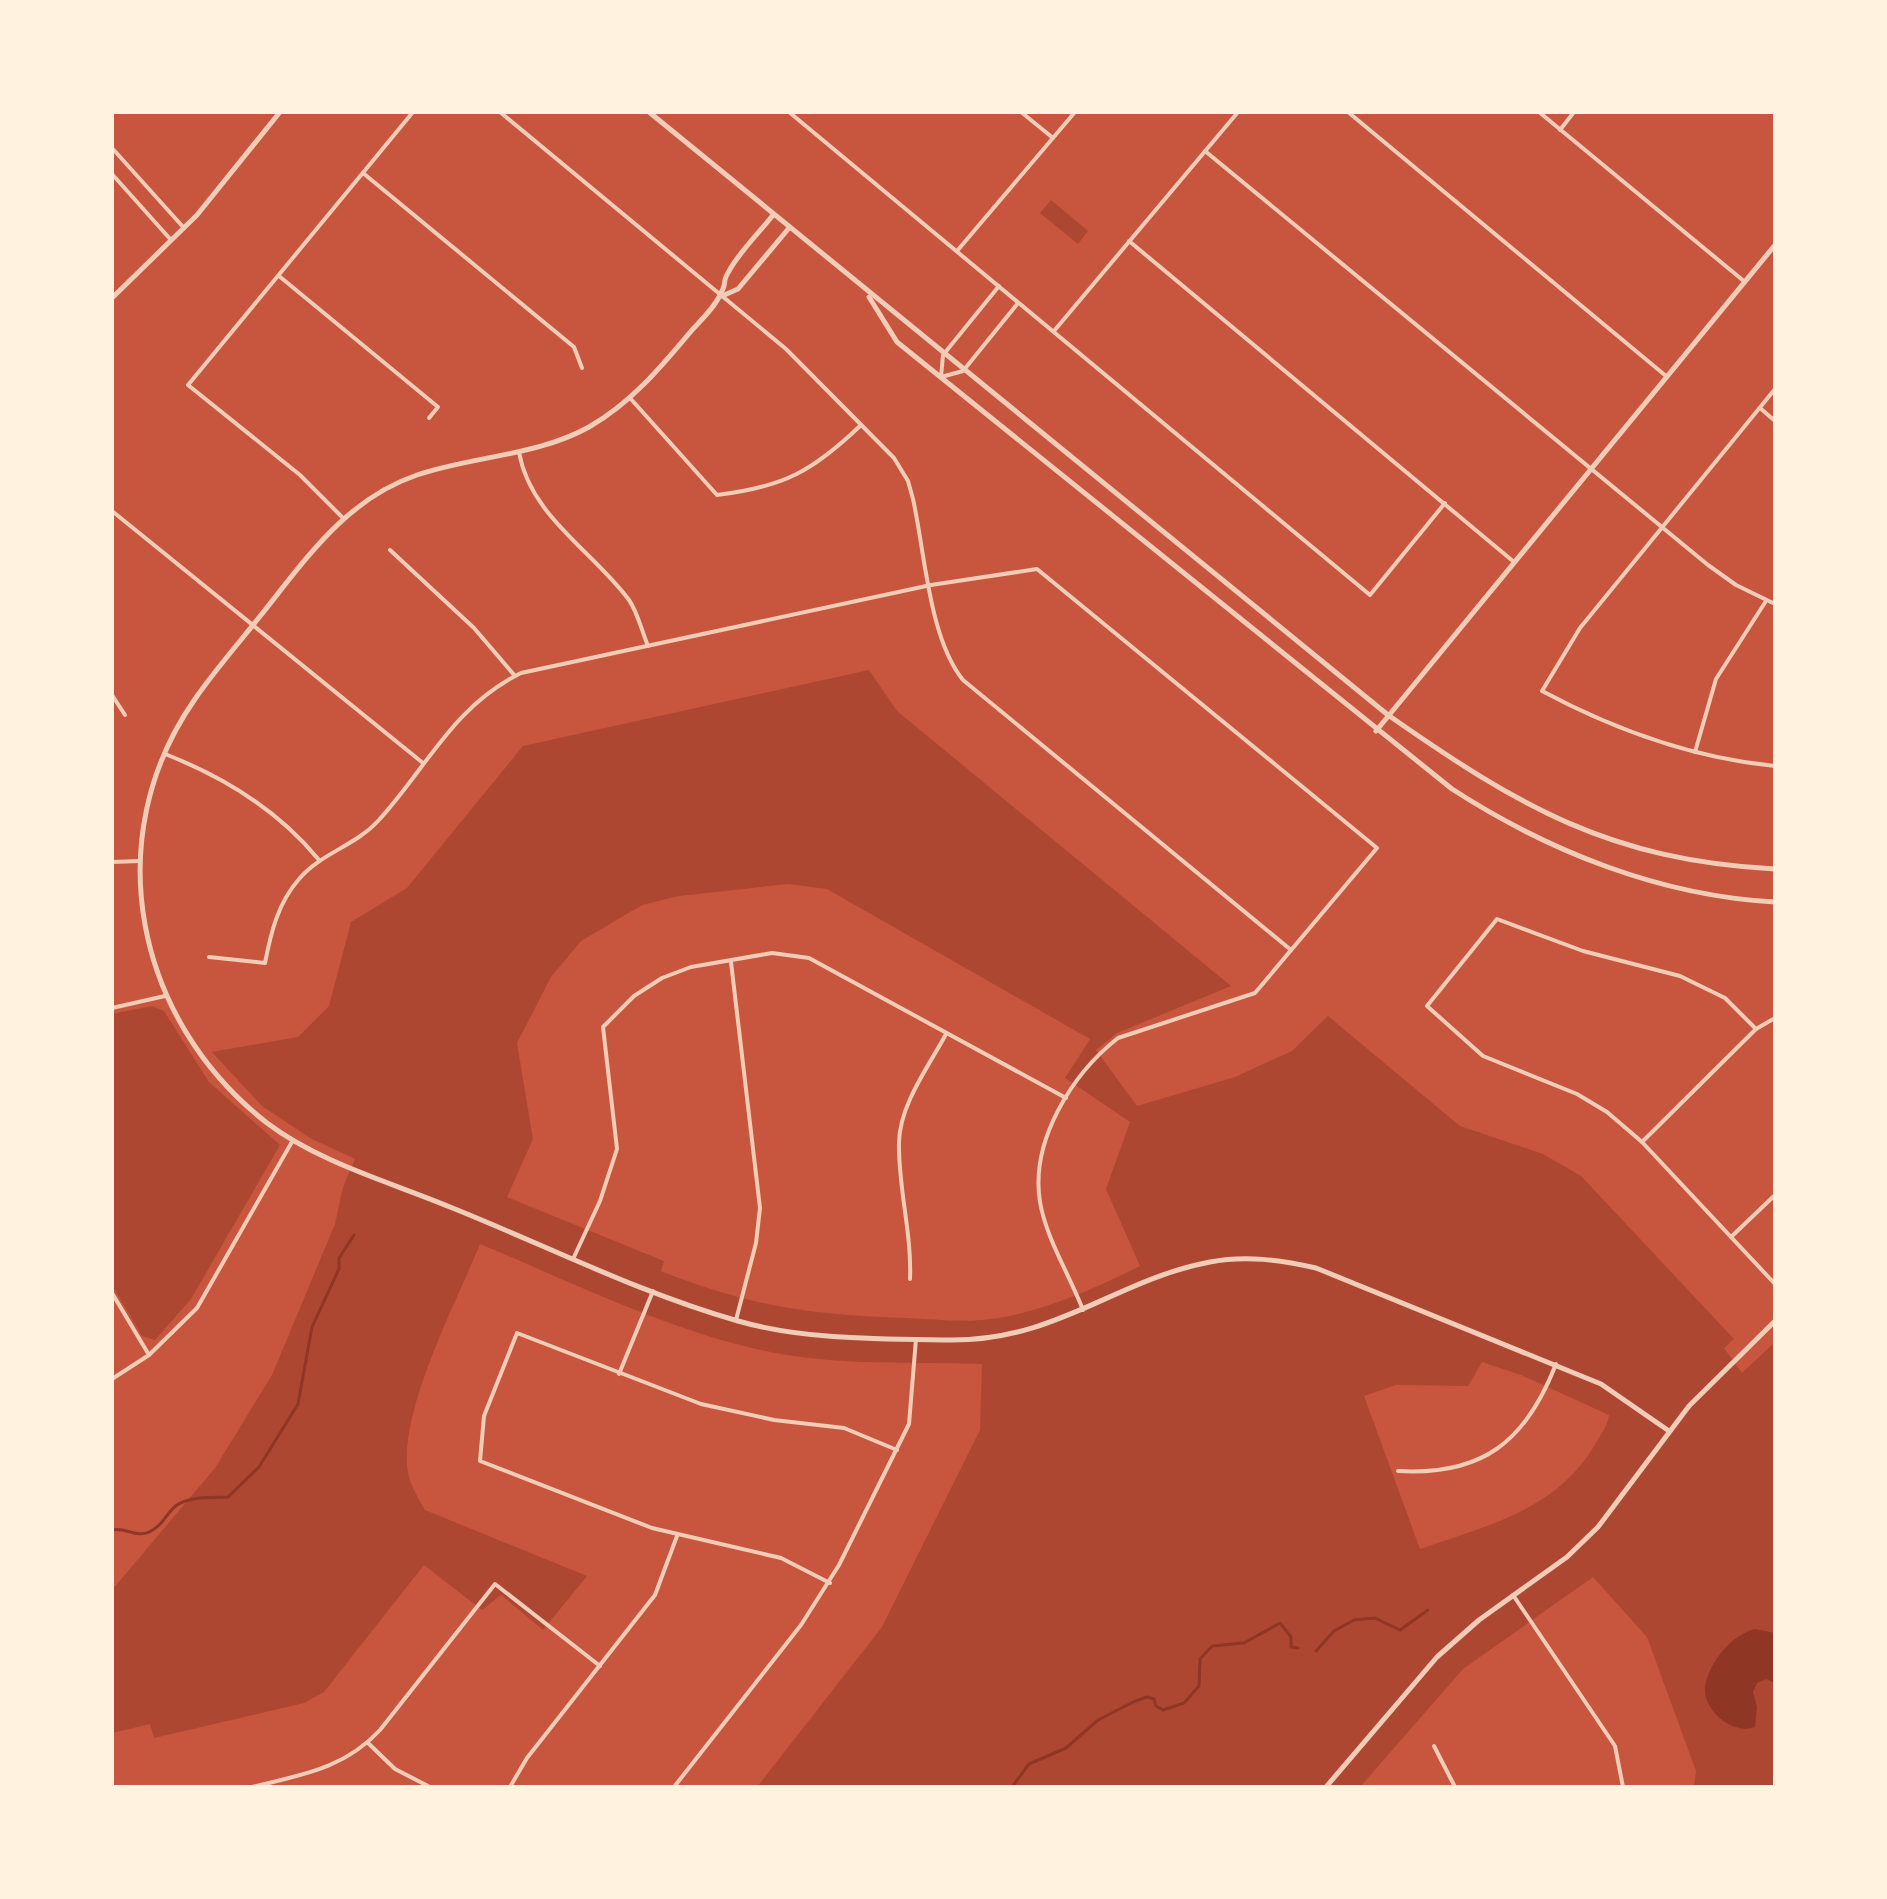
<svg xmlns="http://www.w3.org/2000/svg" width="1887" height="1899" font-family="Spectral,serif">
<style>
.green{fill:#ae4732;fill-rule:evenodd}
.water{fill:#8f3625}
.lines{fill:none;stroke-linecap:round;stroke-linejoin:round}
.stream{stroke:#8f3625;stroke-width:3}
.minor{stroke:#f1ccb7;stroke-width:4}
.tertiary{stroke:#f1ccb7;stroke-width:5}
</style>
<rect width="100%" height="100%" fill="#c8553d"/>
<g class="green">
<path d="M1051,200L1088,231L1078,244L1040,213Z"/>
<path d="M869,670L897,711L1231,986L1117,1033L1096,1050L1137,1106L1235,1077L1292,1051L1328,1016L1460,1126L1543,1154L1581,1176L1734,1339L1724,1348L1742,1373L1775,1342V1787H1694L1696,1771L1647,1637L1593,1577L1463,1669L1360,1787H757L882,1627L980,1430L982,1364C921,1362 855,1365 794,1356C689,1341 579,1285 480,1244C456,1303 403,1403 407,1465C408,1482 417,1496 425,1510L587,1576L543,1630L501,1595L482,1610L424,1565L324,1692L304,1703L154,1738L150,1724L112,1733V1590L215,1468L272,1375L335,1224L343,1187L355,1159L310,1138L262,1106L212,1052L298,1037L329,1006L351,922L407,888L523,746ZM788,884L827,889L1090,1039L1065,1078L1130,1122L1106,1189L1140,1266C1096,1288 1041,1313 991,1319C963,1323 933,1319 905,1318C812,1315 748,1306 661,1271L664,1261L507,1197L533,1139L517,1043L551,977L581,941L642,905L679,896ZM1482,1362L1521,1375L1609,1415C1608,1425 1601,1434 1596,1443C1557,1510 1489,1525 1420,1549L1364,1396L1396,1385L1468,1386Z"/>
<path d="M152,1006L164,1011L209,1082L280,1145L191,1299L155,1340L142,1336L112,1285V1014Z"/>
</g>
<path class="water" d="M1755,1629L1775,1633V1683L1766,1679L1757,1683L1753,1692L1757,1707L1755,1727C1734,1735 1706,1713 1705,1691C1705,1666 1732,1634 1755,1629Z"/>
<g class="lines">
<g class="stream">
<path d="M112,1530C126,1527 136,1538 149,1532C163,1526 166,1513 177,1505C190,1496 213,1498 228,1497L259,1467L298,1404L312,1327L339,1269V1258L354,1235"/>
<path d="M1316,1651L1334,1631L1354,1620L1375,1618L1400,1630L1428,1610"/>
<path d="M1012,1787L1029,1764L1066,1748L1098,1720L1133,1702L1147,1697L1154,1699L1156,1706L1163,1710L1184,1703L1199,1686L1200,1659L1212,1646L1244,1643L1280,1623L1291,1637V1647L1298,1648"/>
</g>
<g class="minor">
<path d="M500,112L786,349L894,458L908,481L913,499C925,553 929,638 963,680L1291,950"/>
<path d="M789,112L1370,595L1445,503"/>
<path d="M1021,112L1053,138"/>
<path d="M1348,112L1666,376"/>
<path d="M1539,112L1745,282"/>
<path d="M1560,130L1574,112"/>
<path d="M112,148L184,228"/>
<path d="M1205,151L1708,565L1736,585L1775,604"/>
<path d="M363,173L574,347L582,368"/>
<path d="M112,174L171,240"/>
<path d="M1129,241L1514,562"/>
<path d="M957,251L1075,112"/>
<path d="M279,276L438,407L429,418"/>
<path d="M999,286L943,355L941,377L963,371L1018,303"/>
<path d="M1054,331L1238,112"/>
<path d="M1775,389L1580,628L1542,691C1615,730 1692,758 1775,766"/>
<path d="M630,398L717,495C784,487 813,471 861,425"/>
<path d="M1760,408L1775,421"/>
<path d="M519,452C530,516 593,551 629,600C638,613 642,632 648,646"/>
<path d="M112,511L423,763"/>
<path d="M343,518L300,475L188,385L413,112"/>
<path d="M390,550L474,628L515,676"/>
<path d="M112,695L125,715"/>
<path d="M1695,752L1716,679L1766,601"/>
<path d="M165,754C224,777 278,810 319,860"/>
<path d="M112,862L140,861"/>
<path d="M209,957L265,963C271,932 278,903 299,879C321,853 355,846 378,821C427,768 452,707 521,673L931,585L1037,569L1377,848L1255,993L1118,1038C1072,1074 1030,1141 1040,1202C1046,1238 1070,1276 1083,1310"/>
<path d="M731,962L760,1208L756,1243L736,1320"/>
<path d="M112,1008L165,996"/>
<path d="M1756,1029L1725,998L1680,976L1583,951L1497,919L1427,1006L1483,1056L1577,1094L1607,1112L1642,1142L1775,1284"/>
<path d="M1642,1142L1756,1029L1775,1018"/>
<path d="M1731,1237L1775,1195"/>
<path d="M574,1257L600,1201L617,1149L603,1027L634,996L662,978L691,967L772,953L809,958L1066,1098"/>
<path d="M910,1279C912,1233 898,1188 899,1142C900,1104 929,1066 946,1034"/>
<path d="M112,1293L149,1355"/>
<path d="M619,1374L653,1291"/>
<path d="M112,1379L149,1355L197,1308L293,1140"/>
<path d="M1398,1471C1483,1476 1526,1441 1556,1364"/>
<path d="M830,1583L781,1558L652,1528L480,1461L484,1416L517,1333L701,1404L774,1420L844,1428L897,1450"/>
<path d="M1513,1595L1615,1746L1623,1787"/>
<path d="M368,1743L395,1769L430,1787"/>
<path d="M1434,1746L1455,1787"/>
<path d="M252,1787C301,1775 344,1769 380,1730L495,1584L600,1666"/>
<path d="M510,1787L527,1758L655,1595L677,1536"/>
<path d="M674,1787L801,1625L839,1565L909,1424L916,1339"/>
</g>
<g class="tertiary">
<path d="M649,112L1388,715C1520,807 1609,860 1775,869"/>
<path d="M773,215C759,233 740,251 729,271C721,284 728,280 721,293C715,307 702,319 692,330C661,367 631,403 589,427C537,456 473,456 417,475C346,499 306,559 261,615C239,643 215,670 195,699C97,839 136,1021 267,1123C320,1163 390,1182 450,1207C545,1245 639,1293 738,1321C804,1340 882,1339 950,1340C1057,1341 1115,1280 1210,1262C1246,1255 1280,1260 1316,1268L1601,1384L1669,1431"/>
<path d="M722,296L738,289L789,228"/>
<path d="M869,297L897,342L1452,789C1548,851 1660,896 1775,902"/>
<path d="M112,298L197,215L280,112"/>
<path d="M1376,731L1775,245"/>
<path d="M1326,1787L1437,1657L1479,1620L1567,1557L1598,1527L1689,1406L1775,1321"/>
</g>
</g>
<rect width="1887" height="1899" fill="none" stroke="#fff3e0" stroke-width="228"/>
</svg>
